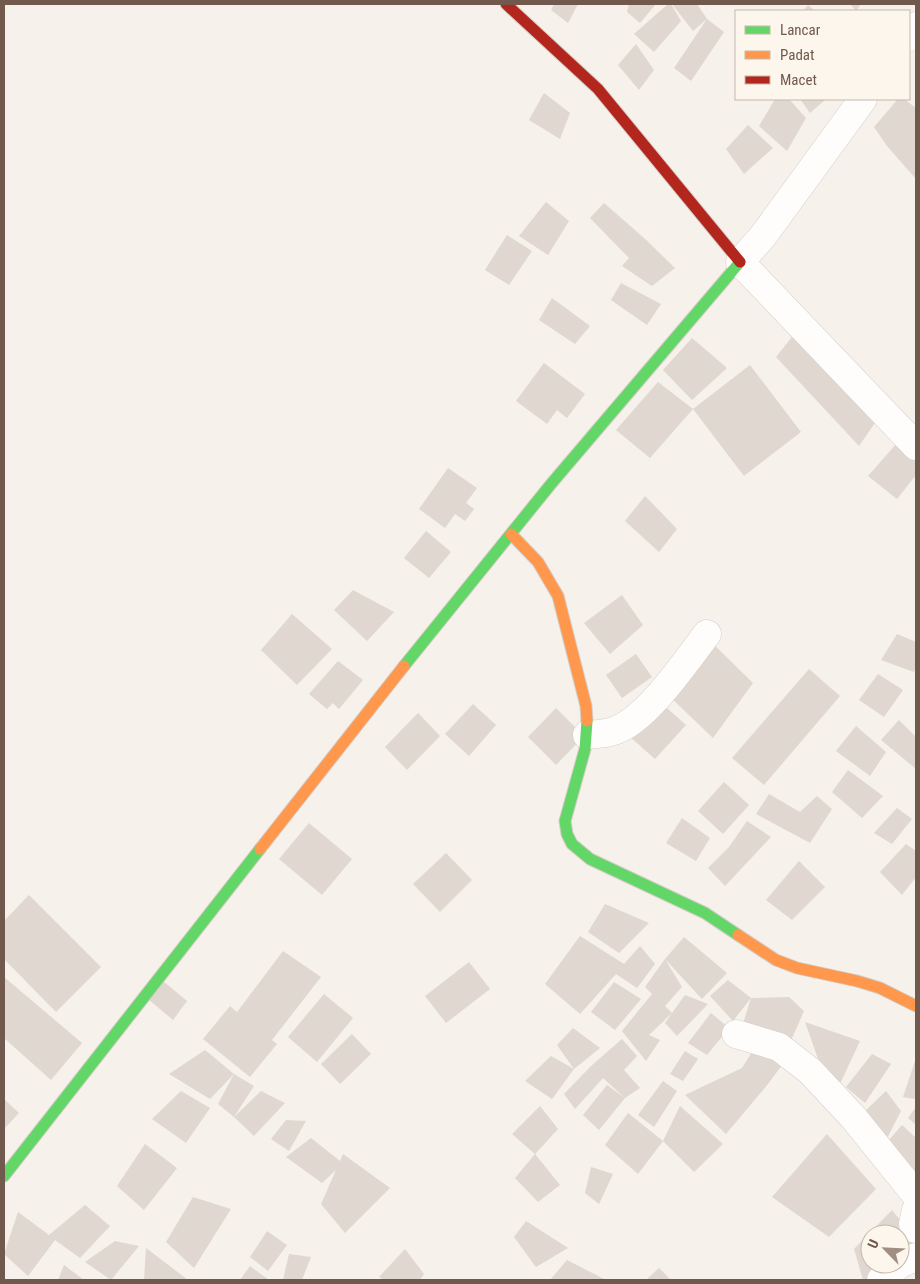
<svg xmlns="http://www.w3.org/2000/svg" width="920" height="1284" font-family="'Roboto Condensed',sans-serif">
<style>
.building{fill:#dfd7d0}
.lines{fill:none;stroke-linecap:round;stroke-linejoin:round}
.street-casing{stroke:#d5cec9;stroke-width:29}
.fast-casing{stroke:#d4cdc7;stroke-width:13}
.slow-casing{stroke:#d4cdc7;stroke-width:13}
.jam-casing{stroke:#d4cdc7;stroke-width:13}
.street{stroke:#fefdfc;stroke-width:28}
.fast{stroke:#63d668;stroke-width:11}
.slow{stroke:#ff974d;stroke-width:11}
.jam{stroke:#b3261e;stroke-width:11}
</style>
<rect width="100%" height="100%" fill="#f6f1ea"/>
<g class="building">
<path d="M554,4H578L568,23L551,10Z"/>
<path d="M629,4H656L640,23L627,12Z"/>
<path d="M668,4H671L681,21L654,52L634,34Z"/>
<path d="M672,4H697L707,19L724,32L691,81L674,68L707,19L693,31Z"/>
<path d="M850,4H861L856,11Z"/>
<path d="M808,5L815,11H803Z"/>
<path d="M636,44L654,70L639,90L618,65Z"/>
<path d="M544,93L570,113L560,139L529,120Z"/>
<path d="M775,99H789L806,118L787,151L759,126Z"/>
<path d="M800,99H826L810,113Z"/>
<path d="M898,99H904L916,108V179L887,146L874,127Z"/>
<path d="M748,125L773,148L744,174L726,149Z"/>
<path d="M546,202L569,221L548,255L519,236Z"/>
<path d="M604,203L644,238L675,268L652,286L622,266L629,258L590,218Z"/>
<path d="M507,235L532,251L509,285L485,270Z"/>
<path d="M621,283L661,304L647,325L611,300Z"/>
<path d="M552,298L590,326L575,344L539,320Z"/>
<path d="M795,333L877,420L859,446L776,357Z"/>
<path d="M692,338L727,368L692,400L663,370Z"/>
<path d="M544,363L585,394L567,418L557,410L547,424L516,401Z"/>
<path d="M750,365L801,432L744,476L693,409Z"/>
<path d="M658,382L693,409L650,458L616,430Z"/>
<path d="M898,442L916,461V475L897,499L868,476Z"/>
<path d="M448,468L477,488L466,503L474,509L465,521L455,514L445,528L419,509Z"/>
<path d="M645,496L677,529L659,552L625,521Z"/>
<path d="M426,531L451,552L429,578L404,558Z"/>
<path d="M353,590L394,612L367,641L334,610Z"/>
<path d="M622,595L643,625L610,654L584,623Z"/>
<path d="M292,614L332,649L297,685L261,650Z"/>
<path d="M897,634L916,642V666L914,672L881,660Z"/>
<path d="M707,638L753,683L713,738L668,695Z"/>
<path d="M636,654L652,677L622,698L606,675Z"/>
<path d="M338,661L363,680L339,709L333,703L327,709L309,694Z"/>
<path d="M809,669L840,696L764,785L732,758Z"/>
<path d="M878,674L903,690L884,717L859,700Z"/>
<path d="M659,701L686,725L655,759L629,736Z"/>
<path d="M473,704L496,725L469,756L445,734Z"/>
<path d="M556,708L584,736L556,765L528,737Z"/>
<path d="M418,713L440,736L407,770L385,747Z"/>
<path d="M899,720L916,737V769L881,740Z"/>
<path d="M856,726L886,752L870,776L836,751Z"/>
<path d="M848,770L883,796L862,818L832,792Z"/>
<path d="M724,782L749,805L723,834L698,811Z"/>
<path d="M769,794L800,812L817,796L832,809L810,843L756,814Z"/>
<path d="M897,808L912,819L892,844L874,833Z"/>
<path d="M682,818L710,838L696,861L666,843Z"/>
<path d="M747,821L771,837L725,886L708,868L729,847Z"/>
<path d="M309,823L352,859L322,895L279,859Z"/>
<path d="M906,844L916,851V877L902,895L880,872Z"/>
<path d="M446,853L472,880L440,912L413,884Z"/>
<path d="M799,861L825,887L792,920L766,900Z"/>
<path d="M29,895L101,967L56,1012L4,959V921Z"/>
<path d="M605,904L649,923L619,953L588,932Z"/>
<path d="M580,936L624,964L640,946L655,964L637,988L616,974L580,1014L545,984Z"/>
<path d="M684,937L727,973L702,999L665,959L682,987L665,1006L672,1013L685,995L708,1004L677,1036L665,1023L672,1013L649,1035L660,1040L646,1061L622,1031L652,994L645,987L665,959Z"/>
<path d="M283,951L321,977L272,1040L277,1044L250,1077L203,1039L230,1006L237,1012Z"/>
<path d="M469,962L490,989L446,1023L425,996Z"/>
<path d="M4,977L82,1043L51,1080L4,1038Z"/>
<path d="M728,980L751,998L789,997L804,1011L789,1045L742,1027L751,998L733,1021L710,996Z"/>
<path d="M163,981L187,1001L173,1020L148,999Z"/>
<path d="M614,982L641,999L615,1030L591,1012Z"/>
<path d="M324,994L353,1018L317,1062L288,1037Z"/>
<path d="M711,1013L729,1028L707,1055L688,1043Z"/>
<path d="M805,1022L860,1041L838,1088L823,1073Z"/>
<path d="M573,1028L600,1048L574,1069L552,1099L525,1081L551,1056L574,1069L557,1045Z"/>
<path d="M352,1034L371,1054L340,1084L321,1064Z"/>
<path d="M622,1039L637,1056L624,1070L640,1088L625,1098L599,1130L583,1115L607,1085L625,1098L603,1078L575,1109L564,1094L591,1066Z"/>
<path d="M755,1047L788,1057L768,1084L726,1134L685,1095L742,1068Z"/>
<path d="M205,1050L234,1074L254,1086L234,1117L218,1104L234,1074L210,1099L169,1074Z"/>
<path d="M685,1051L698,1059L683,1081L670,1074Z"/>
<path d="M872,1054L891,1064L865,1103L846,1087Z"/>
<path d="M916,1058V1096L914,1099L903,1097Z"/>
<path d="M663,1081L677,1091L654,1127L638,1115Z"/>
<path d="M181,1091L210,1108L186,1143L152,1119Z"/>
<path d="M261,1091L285,1103L254,1136L234,1117Z"/>
<path d="M886,1091L901,1111L882,1148L902,1125L916,1138V1186L905,1177L882,1148L863,1113Z"/>
<path d="M4,1099L19,1113L4,1129Z"/>
<path d="M540,1106L558,1129L535,1154L560,1185L538,1202L515,1178L535,1154L512,1134Z"/>
<path d="M680,1106L723,1144L694,1172L663,1141Z"/>
<path d="M916,1107V1125L908,1118Z"/>
<path d="M628,1113L663,1141L638,1174L605,1145Z"/>
<path d="M286,1120L306,1121L289,1151L271,1139Z"/>
<path d="M827,1134L876,1189L829,1237L772,1197Z"/>
<path d="M311,1138L340,1161L343,1154L390,1188L345,1233L321,1204L336,1170L322,1183L286,1157Z"/>
<path d="M145,1144L177,1168L144,1210L117,1186Z"/>
<path d="M591,1167L613,1174L599,1204L585,1193Z"/>
<path d="M193,1197L231,1209L194,1268L166,1242Z"/>
<path d="M85,1205L110,1226L80,1258L55,1240L28,1276L4,1254L18,1212L49,1235Z"/>
<path d="M892,1210L916,1240V1249L900,1261V1234H870V1264H896L873,1280H863L854,1249Z"/>
<path d="M526,1221L568,1248L536,1267L514,1237Z"/>
<path d="M267,1231L287,1245L268,1271L250,1257Z"/>
<path d="M115,1241L139,1246L111,1280L85,1262Z"/>
<path d="M146,1248L188,1280H144Z"/>
<path d="M405,1249L424,1274L420,1280H384L379,1277Z"/>
<path d="M289,1254L311,1257L302,1280H283Z"/>
<path d="M567,1260L606,1280H550Z"/>
<path d="M64,1265L84,1280H58Z"/>
<path d="M250,1266L269,1280H240Z"/>
<path d="M659,1268L671,1280H646Z"/>
</g>
<g class="lines">
<g class="street-casing">
<g id="street">
<path d="M909,37L916,26"/>
<path d="M863,99L763,236L740,262L916,446"/>
<path d="M587,735C596,734 605,734 614,731C647,720 685,662 707,634"/>
<path d="M736,1034L779,1047L810,1071L853,1117L916,1195"/>
<path d="M916,1210L913,1224L916,1229"/>
<path d="M881,1280L900,1264L916,1257"/>
</g>
</g>
<g class="fast-casing">
<g id="fast">
<path d="M404,666L551,484L740,262"/>
<path d="M587,721L585,749L565,821L567,834L572,844L590,859L705,913L738,935"/>
<path d="M4,1176L260,849"/>
</g>
</g>
<g class="slow-casing">
<g id="slow">
<path d="M511,534L538,562L558,596L586,706L587,721"/>
<path d="M260,849L404,666"/>
<path d="M738,935L776,960L797,968L857,981L880,988L916,1006"/>
</g>
</g>
<g class="jam-casing">
<path id="jam" d="M506,4L598,89L740,262"/>
</g>
<use href="#street" class="street"/>
<use href="#fast" class="fast"/>
<use href="#slow" class="slow"/>
<use href="#jam" class="jam"/>
</g>
<rect width="920" height="1284" fill="none" stroke="#71594d" stroke-width="10"/>
<rect x="735" y="10" width="175" height="90" fill="#fdf6ec" stroke="#c5b7ac"/>
<rect x="745" y="26" width="25" height="8" fill="#63d668" stroke="#c5b7ac"/>
<text x="780" y="35" font-size="15" fill="#71594d">Lancar</text>
<rect x="745" y="51" width="25" height="8" fill="#ff974d" stroke="#c5b7ac"/>
<text x="780" y="60" font-size="15" fill="#71594d">Padat</text>
<rect x="745" y="76" width="25" height="8" fill="#b3261e" stroke="#c5b7ac"/>
<text x="780" y="85" font-size="15" fill="#71594d">Macet</text>
<g transform="translate(885 1249) rotate(294)"><circle r="24" fill="#fdf6ec" stroke="#c5b7ac"/>
<path d="M0-4L9 19L0 12L-9 19Z" fill="#a08e84"/>
<text y="-8" font-size="14" font-weight="bold" text-anchor="middle" fill="#71594d">U</text>
</g>
</svg>
